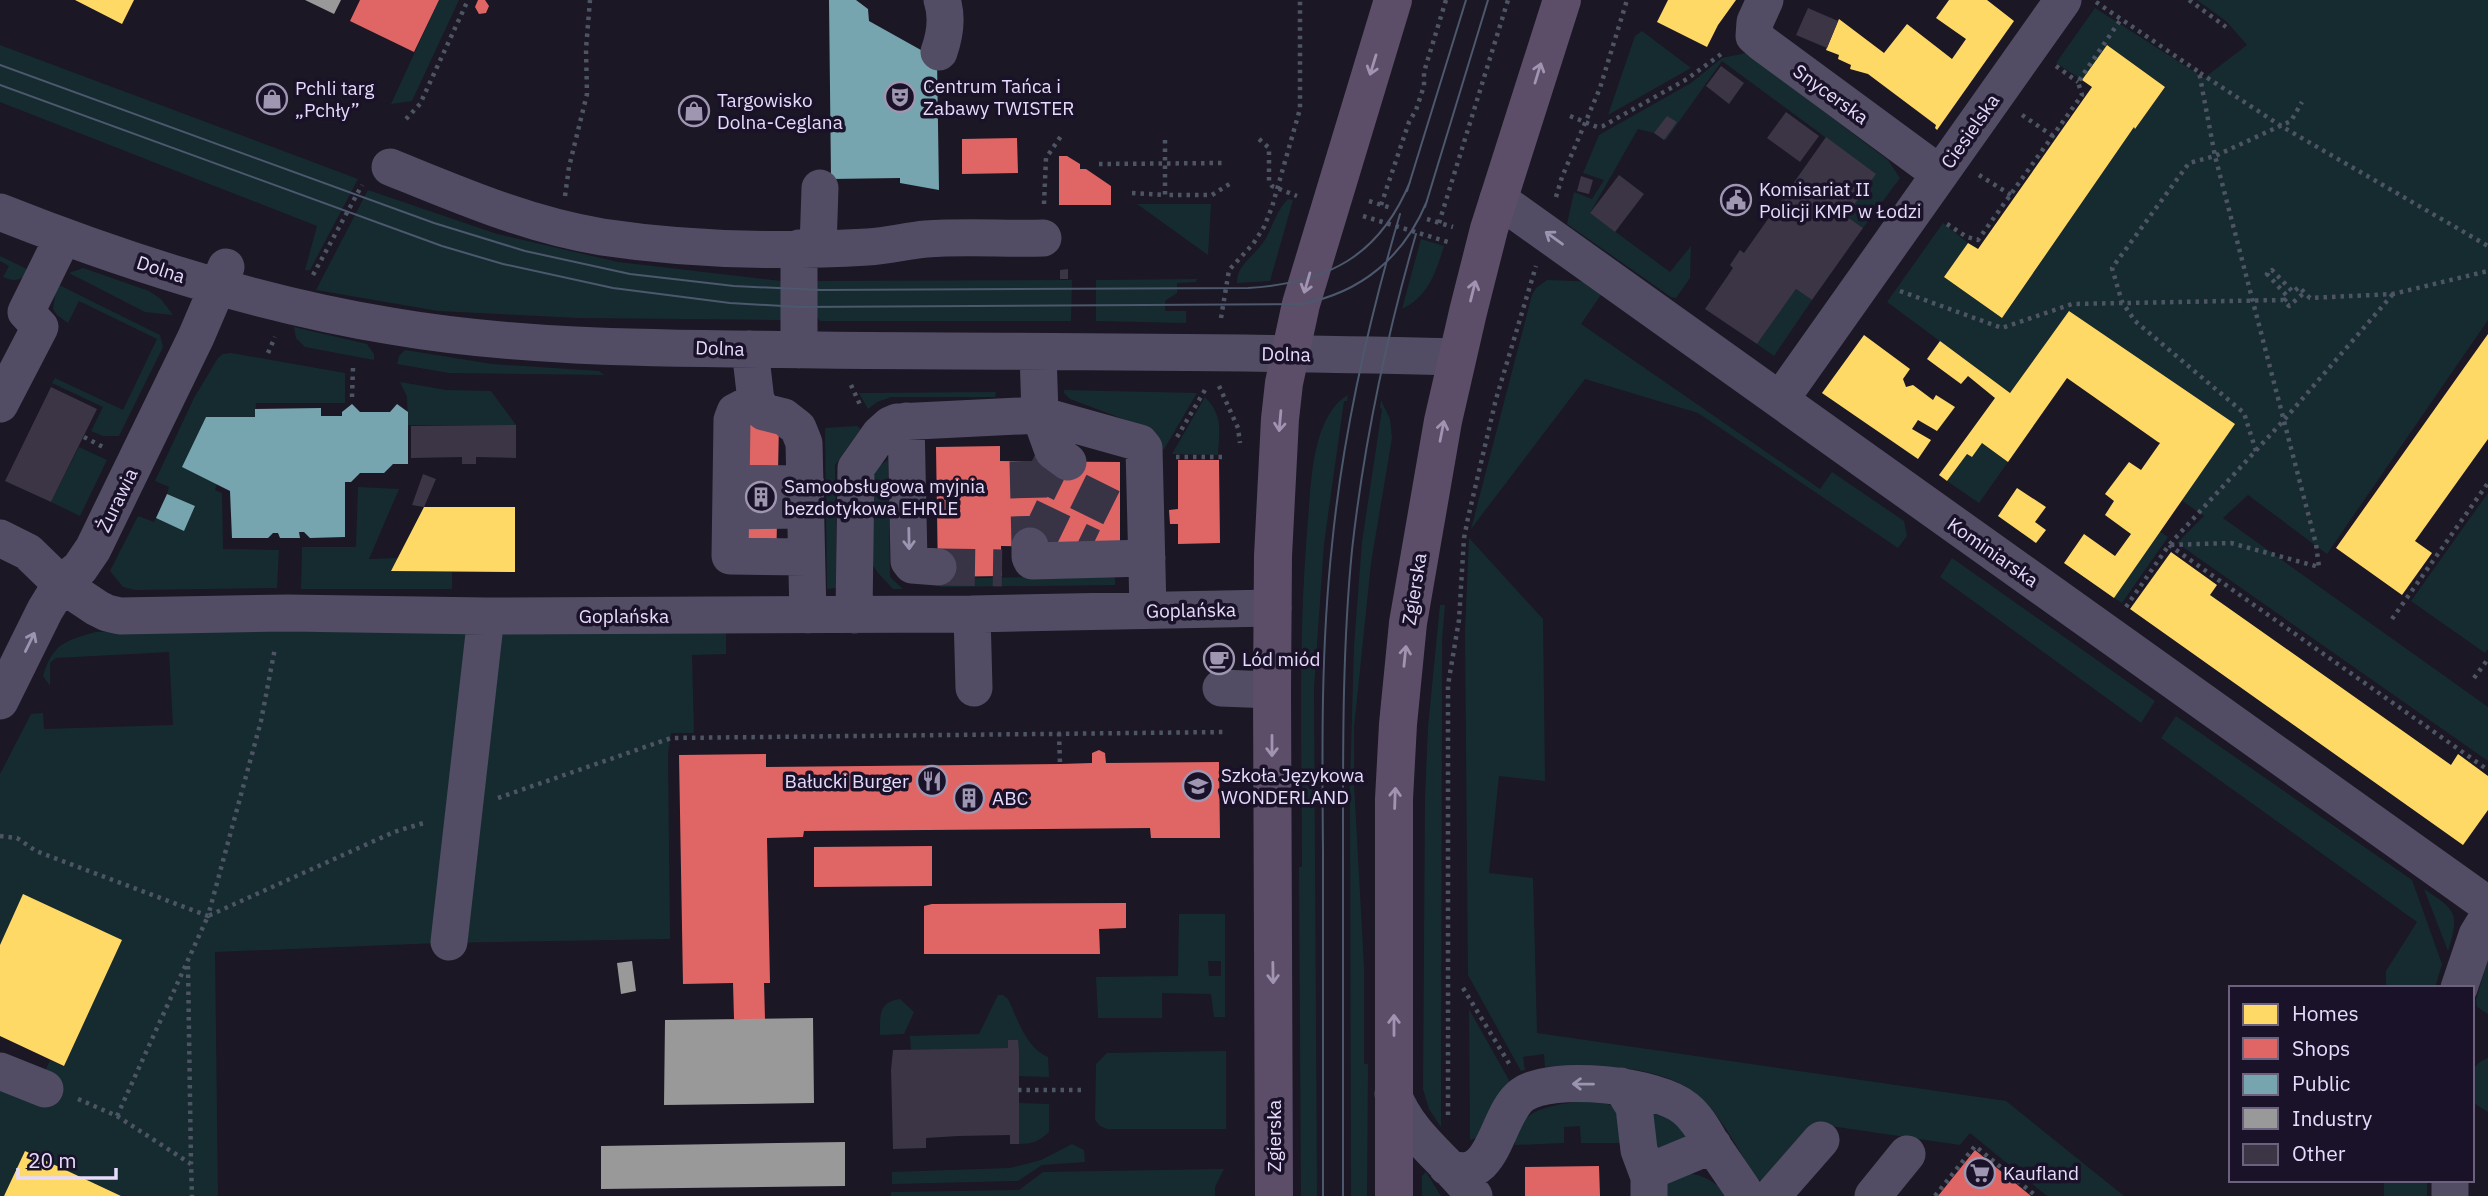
<svg xmlns="http://www.w3.org/2000/svg" width="2488" height="1196" viewBox="0 0 2488 1196" font-family="'IBM Plex Sans',sans-serif">
  <style>
    .green { fill: #162b30; fill-rule: evenodd }
    .homes { fill: #ffd966 }
    .shops { fill: #e06666 }
    .public { fill: #76a5af }
    .industry { fill: #999 }
    .building { fill: #3b3545 }
    .lines { fill: none; stroke-linecap: round; stroke-linejoin: round }
    .minor-tunnel { stroke: #393445; stroke-width: 37; stroke-dasharray: 37 18; stroke-linecap: butt }
    .path { stroke: #4d5565; stroke-width: 4.5; stroke-dasharray: 3.5 5; stroke-linecap: butt }
    .minor { stroke: #524d64; stroke-width: 37 }
    .major { stroke: #5c4e68; stroke-width: 38 }
    .tram { stroke: #4c586d; stroke-width: 2 }
    .oneway { stroke: #a194b2 }
    .oneway2 { stroke: #9c94b0 }
    .labels { text-anchor: middle; stroke-width: 7; stroke-linejoin: round; paint-order: stroke }
    .poi-label { font-size: 19px; fill: #e6dbfd; stroke: #1a1229; text-anchor: start }
    .street-label { font-size: 19px; fill: #e6dbfd; stroke: #1a1229 }
  </style>
  <rect width="100%" height="100%" fill="#1b1724"/>
  <path class="green" d="M439,0h20l-47,101 -21,3z
    M2197,0h291v320l-161,234 -79,-59 -25,23 265,189v54l-311,-218 27,-27 -23,-16 53,-76 -165,-113 -59,82 -123,-91 56,-79 25,20 -24,34 58,41 132,-191 2,1 29,-41 -58,-42 -25,35 -26,-17 39,-55 109,70 43,-33 -21,-24z
    M1642,31l49,37 -83,47 27,-79z
    M0,45l358,134 -48,91h-5l12,-44 -317,-124z
    M1746,53l142,107 12,18 -37,50 -17,-12 29,-42 -153,-113 -56,79 -12,-7 -16,-4 -48,84 80,59 21,-26 -1,32 -14,20 -5,-1 -104,-73 7,-32 18,7 12,-19 -21,-7 16,-38 92,-52 31,-25z
    M368,190l129,44 121,28 171,20 -3,36 -6,2 -201,-2 -141,-7 -122,-21z
    M1288,199l5,1 -23,81 -33,2c-1,-19 20,-28 29,-45 7,-13 11,-28 22,-39z
    M1137,204h74l-3,51z
    M1421,239l23,7c-8,26 -16,51 -42,63z
    M0,256l29,14c-7,11 -14,12 -26,7l6,-11 -9,-5z
    M83,268l66,23 12,8 12,16 -28,-3 -76,-39z
    M1197,279l-1,3 -19,1v10l-12,8v10h21v12l-90,-2v-41z
    M1072,280l-1,41h-251l-5,-7 -1,-33z
    M1547,280l55,2 5,4 -26,38 239,165 12,-17 72,49 3,15 -9,12 -200,-135 -113,-34 -114,150 61,-234 4,-7z
    M57,284l103,51 3,12 -44,89h-16l-12,-5 12,-24 -51,-24 3,-5 68,32 34,-71 -78,-38 -11,22 -11,-8 -4,-6z
    M1796,289l16,11 -38,56 -17,-12z
    M294,327l73,17 7,10v6l-69,-13 -9,-9z
    M405,350l87,14 107,7 5,4 -155,-2 -52,-9 2,-8z
    M231,353l114,20v30h-89l-1,14h-49l-23,50 34,17 -2,6 7,3 1,56 56,1 -2,38 -142,2 -12,-3 -13,-16 28,-55 16,6 2,-4 28,12 11,-24 -28,-12 2,-7 -14,-6 39,-83 24,-40 5,-4z
    M400,382l46,8 45,1 25,34h-108l-1,-28z
    M1064,390l133,3 -34,58 -3,-12 -10,-10 -80,-30 -6,-6z
    M996,392l-1,5h-104l-14,5 -9,7 -9,-16z
    M1348,395l-1,6h-3l-20,143 -10,144 3,508h-16l-2,-329h3c0,-111 -4,-224 5,-335 3,-31 3,-64 12,-94 5,-16 14,-35 29,-43z
    M1205,397c19,20 14,33 13,58l-46,-1z
    M1381,400l9,19 2,19 -21,125 -17,165v56l10,183v97h4l-1,132h-16l-1,-411 4,-139 8,-104 20,-133 -2,-1z
    M857,426l4,3 -26,36 2,123 -10,1 -2,-161z
    M1982,443l26,19 -29,41 -32,-22 20,-27 5,3z
    M79,447l28,13 -27,56 -29,-14z
    M888,460l2,117 13,12h-10l-15,-16 -7,-11v-91z
    M358,487l41,2 -30,70 29,-1 -6,13 60,1v17h-151l1,-42h54z
    M2488,493v156l-3,4 -74,-52z
    M2159,531l9,6 -46,66 -8,-5z
    M1469,538l74,81 2,162 -46,-5 -10,97 44,5 4,155 469,68 118,95h-77l-77,-63 -10,12 -143,-21 -56,57 -5,-3c-16,-25 -34,-61 -55,-80 -39,-35 -107,-33 -156,-31l-1,-13 -21,3 2,13 -4,1 -53,-96 -3,-345z
    M1952,558l203,143 -14,22 -201,-146z
    M1111,575l4,3v7l-175,2v-8z
    M1440,605h5l-3,35 -1,487 -12,-18 -6,-20 2,-290 3,-72z
    M484,631l242,2v21l-34,1 2,78h-23l-3,21 2,185 -231,4 -224,9 3,244h-97l-96,-45 -21,45h-4v-107l47,18 10,-26 -14,-5 7,-16 14,6 58,-126 -99,-45 -23,50v-171l31,-60 12,-1 1,16 129,-4 -4,-73 -113,6 -6,5v23l-7,-10c10,-33 22,-35 53,-44z
    M2176,716l236,164 30,84 -7,24h-49v-17l31,-49 -256,-184z
    M2424,889c32,21 36,24 24,62z
    M1179,914h46v103h-11l-3,-23 -49,-1v25h-64l-2,-41 82,-1zM1208,961h13v15h-12z
    M2488,959v55l-11,-7 -1,-7z
    M998,995h5l5,4c10,21 18,49 40,58l1,20 -31,-1 1,-24 -2,-12h-8l-1,8 -97,2 -1,-14 69,-2z
    M900,999l14,13 -10,22 -24,1c0,-19 -2,-33 20,-36z
    M1469,1009l41,73 -29,49 -5,7 -6,2z
    M1226,1051v78h-119l-7,-3 -5,-6 1,-56 11,-11z
    M2488,1058v54l-16,-10c0,-19 -5,-37 16,-44z
    M1597,1100l18,7 12,36h-46l-1,-17 -16,1v16l-49,2c-2,-41 53,-42 82,-45z
    M1019,1103l30,1v28c-10,9 -16,12 -30,12z
    M1650,1113c16,4 31,9 36,25l-28,13z
    M1072,1144l12,6 1,12 -43,3 -24,16 -126,3v-12l118,-4 31,-8z
    M1224,1169l-9,18v9h-324v-4l128,-2 24,-18z
    M1426,1172l15,24h-19v-20z
    M1686,1173c18,2 30,8 40,23h-65l6,-14z
    M2384,1180h43v16h-43z"/>
  <path class="homes" d="M75,0h59l-12,24z
    M1668,0h68l-18,25 -11,22 -50,-25z
    M1949,0h38l27,21 -77,109 -2,-2 1,-3 -68,-51 -18,-5 1,-4 -13,-6 1,-4 -13,-5 13,-31 45,34 23,-29 45,35 14,-20 -30,-21z
    M2107,45l58,42 -30,42 -1,-2 -132,191 -58,-41 24,-34 10,6 114,-162 -10,-7z
    M2069,311l166,113 -121,174 -50,-35 20,-29 31,22 16,-22 -26,-19 9,-14 -9,-7 24,-32 12,8 19,-27 -2,-1 -91,-64 -59,84 -26,-19 -10,14 -5,-3 -20,27 -8,-6 56,-77 -27,-22 -7,8 -34,-25 13,-18 70,52z
    M2488,334v105l-73,102 17,12 -30,42 -66,-47z
    M1864,335l46,34 -7,10 3,8 7,-2 20,15 3,-5 19,12 -18,24 -19,-11 -6,9 19,11 -13,19 -96,-66z
    M2017,488l29,19 -11,15 11,8 -10,13 -38,-27z
    M424,507h91v65l-124,-1z
    M2171,552l46,33 -7,10 241,170 7,-11 30,22v34l-25,35 -333,-236z
    M23,894l99,46 -58,126 -64,-30v-91z
    M25,1151l96,45h-117z"/>
  <path class="shops" d="M360,0h79l-25,52 -64,-31z
    M478,0h7l4,6 -3,7 -7,1 -4,-7z
    M1017,138l1,35 -56,1v-35z
    M1059,156h8l13,8v5h6l25,17v19h-52z
    M779,424l-3,146h-31l-1,-145z
    M1000,446v15l120,1v85l-119,-1 1,30 -64,1 -2,-130z
    M1178,460h41l1,83 -42,1v-20h-8l-1,-14 9,-1z
    M1099,750l6,3 1,10 113,-1 1,76h-69l-1,-10 -346,3 -1,6 -36,1 3,145h-6l1,36h-31l-1,-36 -50,1 -4,-229 87,-1v13l294,-3 32,-1v-10z
    M932,846v40l-118,1v-40z
    M1126,903v25l-27,1 1,25h-176v-48l8,-2z
    M1975,1150l56,46h-93z
    M1599,1166l1,30h-75v-29z"/>
  <path class="public" d="M829,0h27l12,9 1,12 68,38 2,131 -39,-7v-5l-69,1z
    M352,404l8,8h30l7,-8 11,8v52h-15l-9,9h-24l-9,9h-6v55l-35,1 -6,-6h-5l1,6h-20l-2,-5h-5l-5,5h-36l-2,-47 -48,-24 24,-50h49v-8l66,-1v8h21v-4z
    M167,494l28,12 -11,25 -28,-13z"/>
  <path class="industry" d="M305,0h36l-7,14z
    M632,961l4,30 -15,3 -4,-31z
    M813,1018l1,85 -150,2 1,-85z
    M845,1142v44l-244,3v-43z"/>
  <path class="building" d="M1808,8l30,13 -11,27 -31,-13z
    M1721,66l23,17 -15,21 -23,-18z
    M1786,112l33,24 -19,26 -33,-24z
    M1667,116l10,6 -13,18 -10,-7z
    M1826,137l50,37 -30,42 17,12 -51,72 -16,-11 -39,55 -52,-35 28,-41 -3,-3 10,-15 4,3z
    M1619,175l25,19 -29,38 -25,-19z
    M1581,176l12,4 -4,14 -12,-3z
    M1068,269v10h-8v-9z
    M51,387l46,22 -46,93 -46,-21z
    M516,425v33l-40,-1v7h-14v-7l-51,1v-32z
    M423,474l13,5 -12,28 -12,-2z
    M1008,1040h10l1,11v93h-9v-9l-52,1 -32,2v10l-33,1 -2,-79 2,-20 115,-2z"/>
  <g class="lines">
    <path class="minor-tunnel" d="M1028,461l2,85
      M1029,467l91,45
      M1029,517l63,30
      M938,567l64,1"/>
    <path class="path" d="M2189,0l37,27
      M2096,2l103,70 16,84 101,388 3,23 -88,-24 -62,2
      M2056,66l22,16
      M2200,73l81,53 207,120
      M2022,115l31,21
      M1570,116l27,11 6,-1 84,-47 37,-27
      M406,119l14,-15 48,-104
      M1259,139l10,9v33l3,5 25,10
      M1165,140v55h47l19,-12
      M1099,164l125,-1
      M1979,175l32,20
      M1132,193l33,2
      M565,196l4,-29 18,-73 -1,-45 4,-49
      M1556,197l6,-20 38,-89 27,-88
      M1369,201l22,7
      M1044,204l2,-46 15,-22
      M1381,205l28,-83 7,-12 8,-24v-14l22,-72
      M1363,216l88,27
      M1427,219l26,8
      M1439,223l69,-223
      M1947,224l20,13 11,3 104,-145 -4,-13 43,-63
      M313,275l49,-90
      M1900,291l102,37 70,-24 211,-4 6,6 16,-14
      M2284,301l4,-4 -21,-23 5,-4 21,22 6,-5 11,11 83,-4 95,-23
      M1221,318l8,-48 24,-26 11,-17 8,-20 28,-98v-109
      M268,353l7,-16
      M851,385l10,22
      M1219,386l19,42 2,15
      M352,397l1,-30
      M84,437l21,11
      M1177,437l28,-47
      M2256,451l-12,-38 -109,-92 -13,-19 -10,-34 77,-105 26,-7 76,-35 11,-19
      M1176,457h49
      M2169,545l319,225
      M2126,607l43,-62 115,-125 109,-126
      M2392,619l96,-136
      M2474,678l14,-19
      M1059,733l1,31
      M498,798l173,-60 555,-6
      M0,836l17,2 19,13 172,65 53,-195 14,-73
      M188,966l3,198
      M1463,988l47,77
      M1018,1090h65
      M78,1099l39,17 91,-200 186,-84 33,-10
      M1448,1115v-430l11,-65 5,-82 4,-20 28,-119 40,-133
      M117,1116l74,48 1,32
      M1935,1196l40,-50 61,50"/>
    <path class="minor" d="M1765,0l-10,22 -1,14 8,7 178,131
      M939,52c6,-17 9,-34 3,-52
      M390,167c69,28 138,58 212,70 86,13 178,15 266,10 19,-1 38,-6 58,-8 38,-3 78,0 117,-1
      M1498,199l990,706
      M0,212c126,50 257,92 391,114 139,24 287,22 429,24 212,2 425,1 637,7
      M818,248l2,-60
      M750,349l6,52 8,11 20,5 14,11 6,15 4,172
      M799,350v-102
      M1038,352l2,63 100,28 4,5 4,162
      M1780,400l283,-400
      M756,401l-21,11 -3,8 -2,136 76,1
      M0,404l40,-77 -14,-15 37,-75
      M1040,415l13,36 15,11
      M906,421l3,140 3,4 26,2
      M731,483l75,1
      M731,511l75,-1
      M0,538l28,14 33,32 36,24 10,5 13,3 168,-3 198,3 486,-2 301,-6
      M1030,546v11l2,4 115,-3
      M972,614l2,74
      M854,615l2,-147 24,-34 10,-9 7,-3 143,-7
      M1221,688l51,2
      M0,701l45,-91 16,-26 19,-16 13,-19 103,-212 30,-70
      M449,942l37,-326
      M2459,988l18,-53 11,-18
      M0,1071l45,18
      M1621,1086l13,21 5,43 10,27
      M1393,1094c16,43 55,67 81,102
      M1447,1167c48,21 48,-52 75,-72 30,-22 136,-10 164,14 11,9 18,22 25,34 12,18 24,35 36,53
      M2450,1180v16
      M1649,1196v-19l4,-7 60,-25
      M1772,1196l49,-56
      M1873,1196l34,-42"/>
    <path class="major" d="M1274,1196l-2,-506 1,-134 7,-137 4,-36 17,-79 92,-304
      M1394,1196v-397l4,-75 10,-101 35,-202 25,-109 21,-83 73,-229"/>
    <path class="tram" d="M0,65l434,158 91,28 105,23 104,12 87,4 427,-2c79,-5 131,-31 162,-106
      M0,85l442,161 61,18 110,24 117,15 70,4 501,-3c60,-11 103,-47 126,-103
      M1407,191l59,-191
      M1425,207l63,-207
      M1323,1196c0,-115 0,-229 0,-344 -1,-102 -2,-205 9,-307 11,-113 36,-222 68,-331
      M1343,1196c0,-113 0,-226 0,-339 0,-102 -1,-205 9,-307 12,-107 34,-212 64,-316"/>
  </g>
  <defs><path id="oneway-shaft" d="M-6 0H5M1.5-3L5.5 0L1.5 3" fill="none" stroke-width="1.6" stroke-linecap="round" stroke-linejoin="round" transform="scale(1.75)"/></defs>
  <g class="oneway">
    <use href="#oneway-shaft" transform="translate(1373 65) rotate(107)"/>
    <use href="#oneway-shaft" transform="translate(1538 73) rotate(-73)"/>
    <use href="#oneway-shaft" transform="translate(1307 283) rotate(106)"/>
    <use href="#oneway-shaft" transform="translate(1473 291) rotate(-76)"/>
    <use href="#oneway-shaft" transform="translate(1280 421) rotate(95)"/>
    <use href="#oneway-shaft" transform="translate(1442 431) rotate(-79)"/>
    <use href="#oneway-shaft" transform="translate(1405 656) rotate(-84)"/>
    <use href="#oneway-shaft" transform="translate(1272 746) rotate(90)"/>
    <use href="#oneway-shaft" transform="translate(1395 798) rotate(-88)"/>
    <use href="#oneway-shaft" transform="translate(1273 973) rotate(89)"/>
    <use href="#oneway-shaft" transform="translate(1394 1025) rotate(-90)"/>
  </g>
  <g class="oneway2">
    <use href="#oneway-shaft" transform="translate(1554 238) rotate(-144)"/>
    <use href="#oneway-shaft" transform="translate(909 539) rotate(89)"/>
    <use href="#oneway-shaft" transform="translate(30 642) rotate(-64)"/>
    <use href="#oneway-shaft" transform="translate(1583 1084) rotate(-179)"/>
  </g>
  <defs>
    <g id="theatre-ring" transform="scale(1.575)"><circle r="9.5" fill="#1a1229" stroke="#9f96b1" stroke-width="1.5"/><path d="M-5-5.5Q0-4 5-5.5V0Q5 5 0 6Q-5 5-5 0ZM-3.3-2.5H-1v1.5H-3.3ZM1-2.5H3.3v1.5H1ZM-2.8 1Q0 5.5 2.8 1Z" fill="#9f96b1"/></g>
    <g id="shop-ring" transform="scale(1.575)"><circle r="9.5" fill="#1a1229" stroke="#9f96b1" stroke-width="1.5"/><path d="M-5-2.5h2.3a2.7 3.5 0 0 1 5.4 0H5L5.5 6h-11ZM-1.5-2.5h3a1.5 2.3 0 0 0-3 0Z" fill="#9f96b1"/></g>
    <g id="civic-ring" transform="scale(1.575)"><circle r="9.5" fill="#1a1229" stroke="#9f96b1" stroke-width="1.5"/><path d="M-.6-6.5H3V-4.5H.6V-3L4-1V1h2V6H-6V1h2V-1L-.6-3ZM-1.2 2.5V6h2.4V2.5Z" fill="#9f96b1"/></g>
    <g id="building-ring" transform="scale(1.575)"><circle r="9.5" fill="#1a1229" stroke="#9f96b1" stroke-width="1.5"/><path d="M-4-6H4V6H1V3H-1V6H-4ZM-2.5-4.3h1.7v1.8h-1.7ZM.8-4.3h1.7v1.8H.8ZM-2.5-1h1.7V.8h-1.7ZM.8-1h1.7V.8H.8Z" fill="#9f96b1"/></g>
    <g id="cafe-ring" transform="scale(1.575)"><circle r="9.5" fill="#1a1229" stroke="#9f96b1" stroke-width="1.5"/><path d="M-5.5-4.5H6V0H3Q3 3.5 0 3.5H-2.5Q-5.5 3.5-5.5 0ZM3-3.2v2h1.7v-2ZM-6 4.5H4V6H-6Z" fill="#9f96b1"/></g>
    <g id="restaurant-ring" transform="scale(1.575)"><circle r="9.5" fill="#1a1229" stroke="#9f96b1" stroke-width="1.5"/><path d="M-5-6h1v4h1v-4h1v4h1v-4h1v5L-1.5 .5V6h-2V.5L-5-1ZM5-6V6H3V1.5H1.5Q1.5-4 5-6Z" fill="#9f96b1"/></g>
    <g id="school-ring" transform="scale(1.575)"><circle r="9.5" fill="#1a1229" stroke="#9f96b1" stroke-width="1.5"/><path d="M0-5L7-2L0 1L-7-2ZM-4 1L0 2.5L4 1V4Q0 6-4 4Z" fill="#9f96b1"/></g>
    <g id="supermarket-ring" transform="scale(1.575)"><circle r="9.5" fill="#1a1229" stroke="#9f96b1" stroke-width="1.5"/><path d="M-6-5.5h2.5l.6 2H6L4.5 2H-2.5L-4.4-4H-6ZM-1.5 3.2a1.3 1.3 0 1 0 .1 0ZM3 3.2a1.3 1.3 0 1 0 .1 0Z" fill="#9f96b1"/></g>
  </defs>
  <g fill-rule="evenodd">
    <use href="#theatre-ring" x="900" y="97"/>
    <use href="#shop-ring" x="272" y="99"/>
    <use href="#shop-ring" x="694" y="111"/>
    <use href="#civic-ring" x="1736" y="200"/>
    <use href="#building-ring" x="761" y="497"/>
    <use href="#cafe-ring" x="1219" y="659"/>
    <use href="#restaurant-ring" x="932" y="781"/>
    <use href="#school-ring" x="1198" y="786"/>
    <use href="#building-ring" x="969" y="798"/>
    <use href="#supermarket-ring" x="1980" y="1173"/>
  </g>
  <g class="labels">
    <g class="poi-label">
      <text x="923" y="93">Centrum Tańca i<tspan x="923" dy="22">Zabawy TWISTER</tspan></text>
      <text x="295" y="95">Pchli targ<tspan x="295" dy="22">„Pchły”</tspan></text>
      <text x="717" y="107">Targowisko<tspan x="717" dy="22">Dolna-Ceglana</tspan></text>
      <text x="1759" y="196">Komisariat II<tspan x="1759" dy="22">Policji KMP w Łodzi</tspan></text>
      <text x="784" y="493">Samoobsługowa myjnia<tspan x="784" dy="22">bezdotykowa EHRLE</tspan></text>
      <text x="1242" y="666">Lód miód</text>
      <text x="1221" y="782">Szkoła Językowa<tspan x="1221" dy="22">WONDERLAND</tspan></text>
      <text x="909" y="788" text-anchor="end">Bałucki Burger</text>
      <text x="992" y="805">ABC</text>
      <text x="2003" y="1180">Kaufland</text>
    </g>
    <g class="street-label">
      <text transform="translate(1831 94) rotate(36)" y="7">Snycerska</text>
      <text transform="translate(1970 131) rotate(-55)" y="7">Ciesielska</text>
      <text transform="translate(161 269) rotate(18)" y="7">Dolna</text>
      <text transform="translate(720 348) rotate(2)" y="7">Dolna</text>
      <text transform="translate(1286 354) rotate(1)" y="7">Dolna</text>
      <text transform="translate(117 500) rotate(-64)" y="7">Żurawia</text>
      <text transform="translate(1993 552) rotate(35)" y="7">Kominiarska</text>
      <text transform="translate(1414 589) rotate(-81)" y="7">Zgierska</text>
      <text transform="translate(1191 610) rotate(-1)" y="7">Goplańska</text>
      <text x="624" y="623">Goplańska</text>
      <text transform="translate(1274 1136) rotate(-90)" y="7">Zgierska</text>
    </g>
  </g>
  <rect x="2229" y="986" width="245" height="196" fill="#1a1229" stroke="#6c627e" stroke-width="2"/>
  <rect x="2243" y="1004" width="35" height="21" fill="#ffd966" stroke="#6c627e" stroke-width="2"/>
  <text x="2292" y="1021" font-size="21" fill="#e6dbfd">Homes</text>
  <rect x="2243" y="1038" width="35" height="21" fill="#e06666" stroke="#6c627e" stroke-width="2"/>
  <text x="2292" y="1056" font-size="21" fill="#e6dbfd">Shops</text>
  <rect x="2243" y="1074" width="35" height="21" fill="#76a5af" stroke="#6c627e" stroke-width="2"/>
  <text x="2292" y="1091" font-size="21" fill="#e6dbfd">Public</text>
  <rect x="2243" y="1108" width="35" height="21" fill="#999999" stroke="#6c627e" stroke-width="2"/>
  <text x="2292" y="1126" font-size="21" fill="#e6dbfd">Industry</text>
  <rect x="2243" y="1144" width="35" height="21" fill="#3b3545" stroke="#6c627e" stroke-width="2"/>
  <text x="2292" y="1161" font-size="21" fill="#e6dbfd">Other</text>
  <path d="M18 1168v10h98v-10" fill="none" stroke="#e6dbfd" stroke-width="3.5"/>
  <text x="28" y="1168" font-size="21" fill="#e6dbfd" stroke="#1a1229" stroke-width="5" paint-order="stroke">20 m</text>
</svg>
